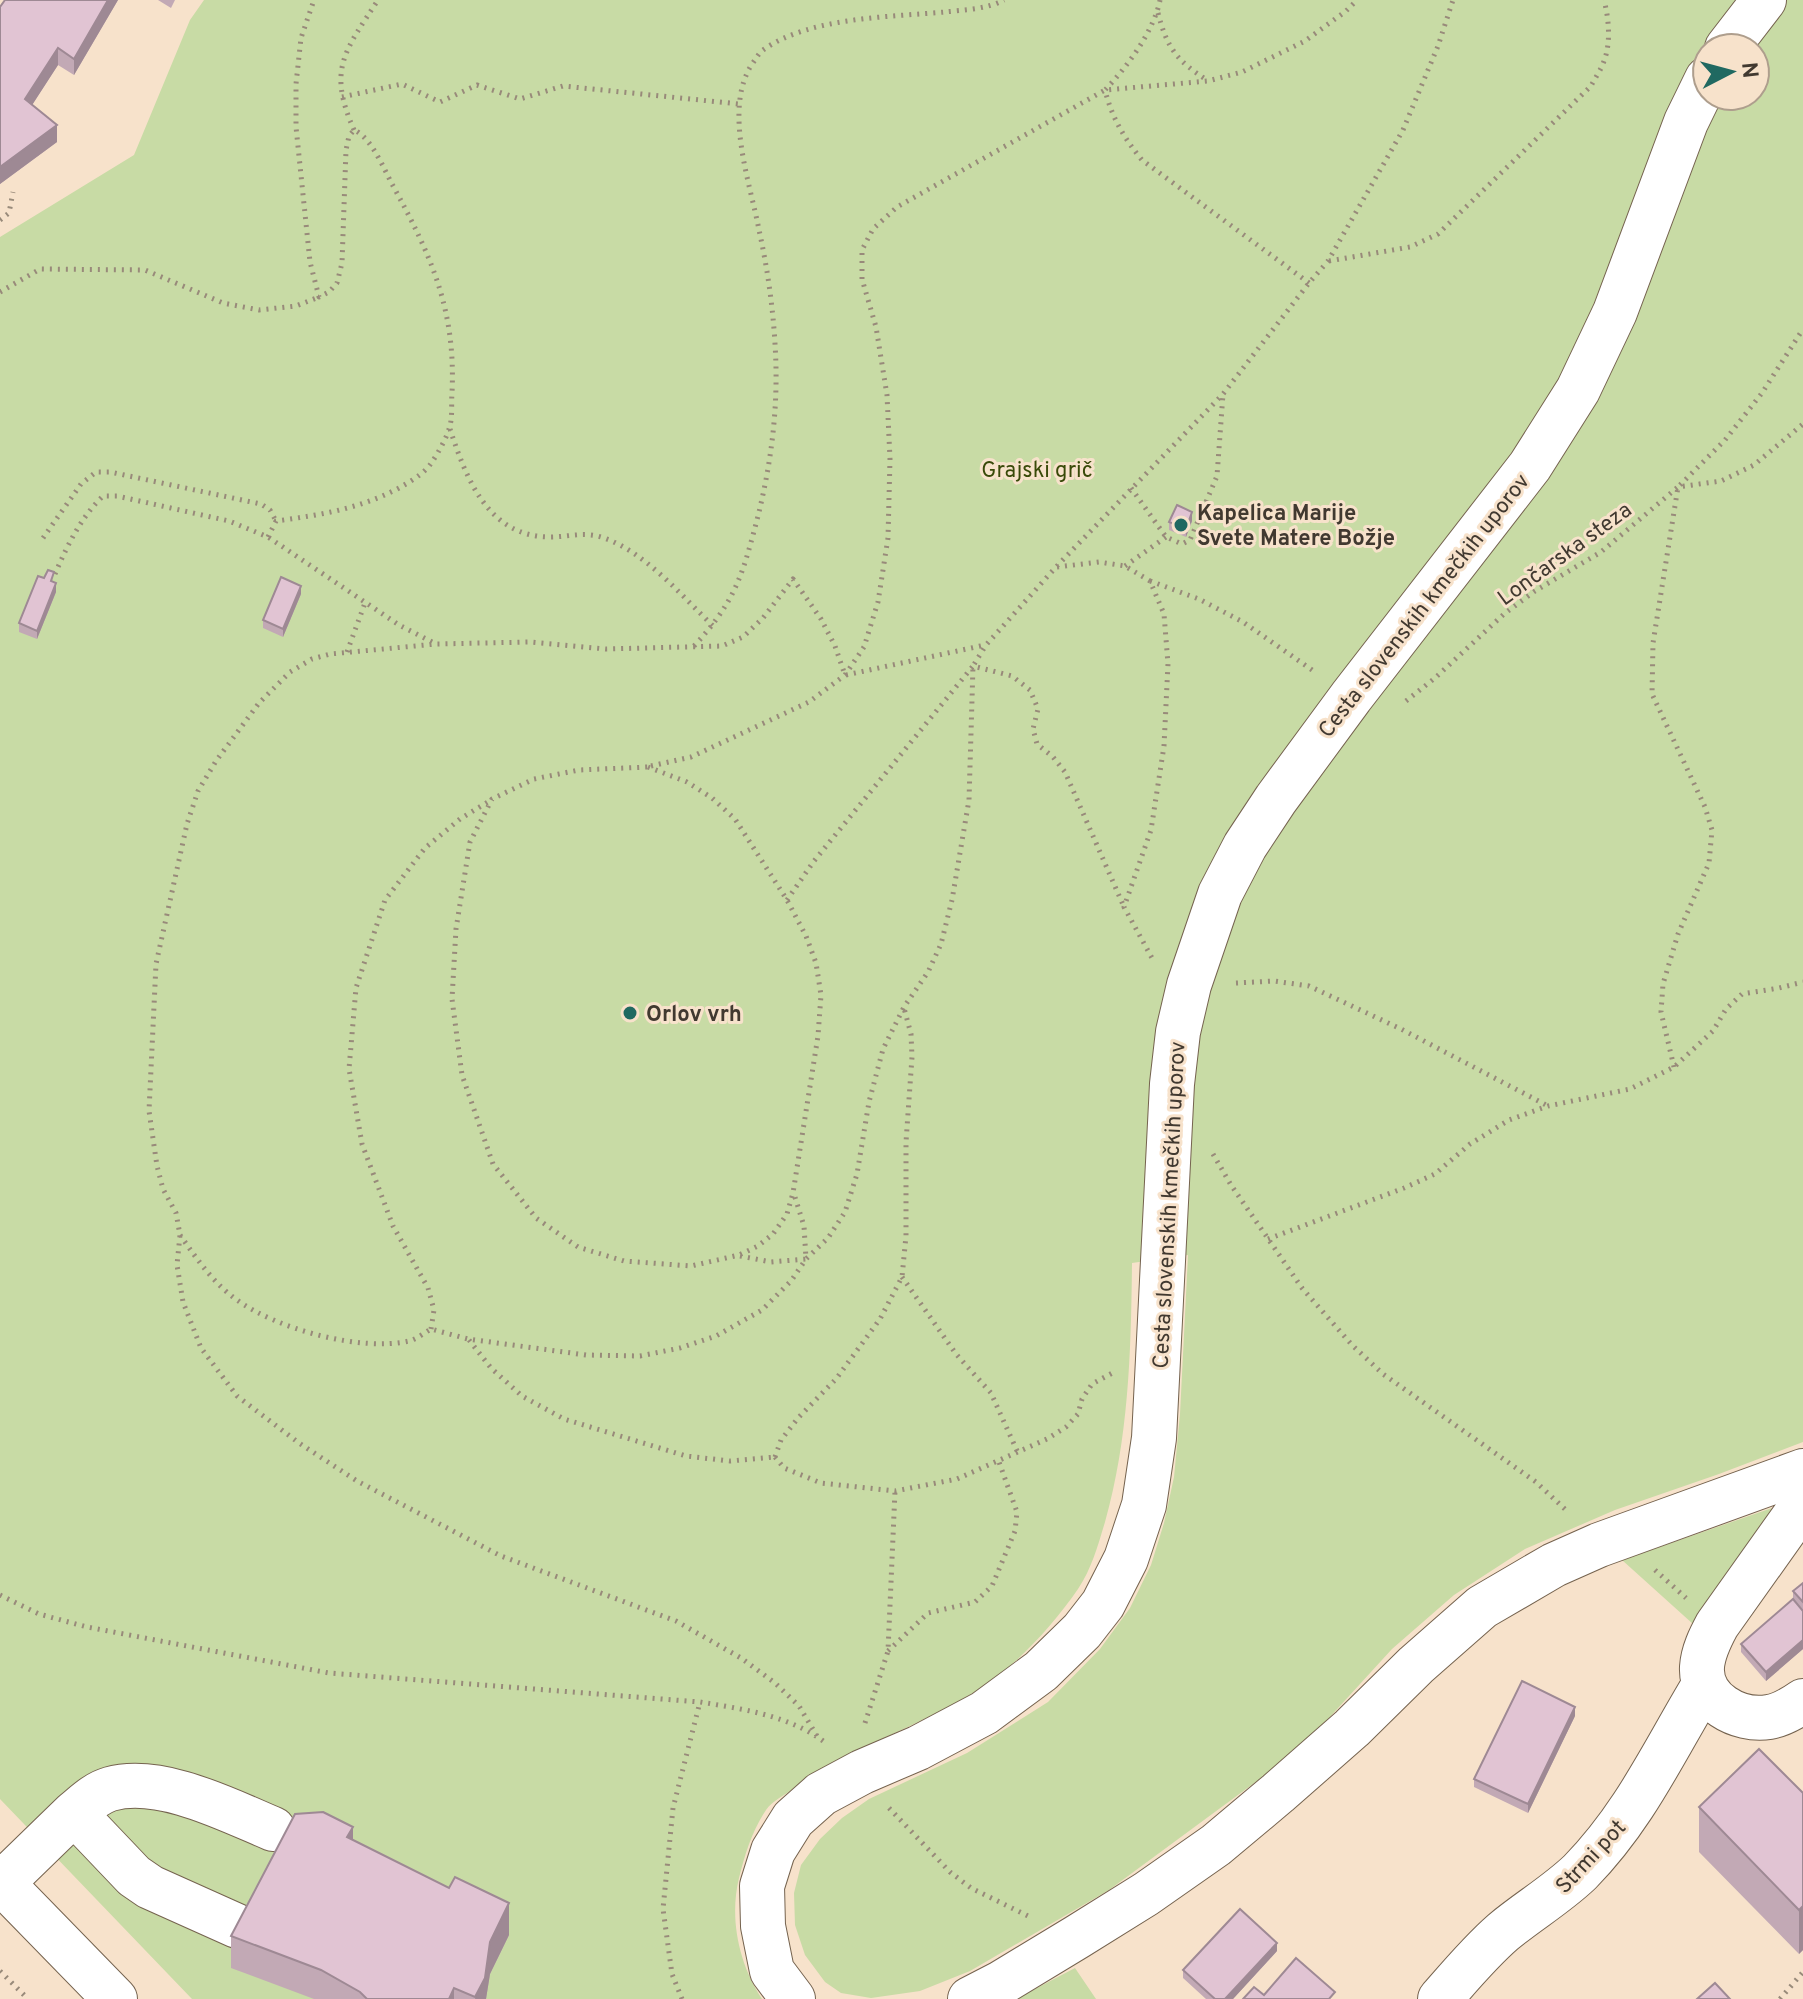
<svg xmlns="http://www.w3.org/2000/svg" width="1803" height="1999" viewBox="0 0 1803 1999" font-family="Overpass,sans-serif">
  <style>
    .green { fill: #c8dba5; fill-rule: evenodd }
    .lines { fill: none; stroke-linecap: round; stroke-linejoin: round }
    .minor-casing { stroke: #75634f; stroke-width: 46 }
    .major-casing { stroke: #75634f; stroke-width: 46 }
    .path { stroke: #988a7a; stroke-width: 5; stroke-dasharray: 2 6; stroke-linecap: butt }
    .minor { stroke: #fff; stroke-width: 44 }
    .major { stroke: #fff; stroke-width: 44 }
    .wall { fill: #c2a9b5 }
    .shaded-wall { fill: #9e8994 }
    .building { fill: #e1c4d3; stroke: #9e8994; stroke-width: 2 }
    .poi-dot { fill: #206961; stroke: #f7e2cb; stroke-width: 3 }
    .labels { text-anchor: middle; stroke-width: 6; stroke-linejoin: round; paint-order: stroke }
    .park-label { font-size: 22px; fill: #394a09; stroke: #f7e2cb }
    .poi-label { font-size: 22px; font-weight: bold; fill: #413930; stroke: #f7e2cb; text-anchor: start }
    .street-label { font-size: 22px; fill: #413930; stroke: #f7e2cb }
  </style>
  <rect width="100%" height="100%" fill="#f7e2cb"/>
  <path class="green" d="M204,0h1599v1442l-84,32 -104,36 -90,39 -71,46 -62,54 -75,82 -56,47 -152,112 -139,81 -50,20 -49,7 -30,-5 -16,-11 -20,-27 -10,-30 -1,-32 7,-28 19,-26 22,-21 27,-19 98,-46 81,-51 52,-53 30,-41 21,-43 13,-42 10,-46 6,-63 8,-159 -56,8c-1,87 -3,174 -27,259 -7,23 -13,46 -27,67 -24,35 -61,76 -97,99 -60,38 -129,59 -187,100 -9,7 -22,13 -28,22 -14,21 -21,44 -27,68 -10,41 0,86 23,121h-570l-192,-200v-1562l134,-82 56,-135zM1707,48h48v48h-48z
    M1772,1508l-11,22 -68,94 -71,-64z
    M1075,1968l21,31h-80z"/>
  <g class="lines">
    <g class="minor-casing">
      <path id="minor" d="M1727,48l37,-48
        M1803,1504l-86,121c-7,13 -14,27 -15,42 -2,34 36,55 67,50 12,-2 24,-9 34,-16
        M74,1813c11,-9 22,-20 36,-24 50,-14 118,21 163,40
        M2,1883l72,-70 60,63 16,11 87,39
        M793,1999l-21,-28 -9,-45 -1,-40 11,-35 20,-32 28,-25 41,-22 56,-24 66,-35 57,-42 41,-40 21,-27 23,-45 18,-54 10,-67 18,-354 6,-52 11,-47 31,-91 25,-48 31,-47 75,-102 179,-231 48,-76 37,-78 71,-190 21,-43
        M970,1999l31,-16 76,-46 69,-43 70,-49 62,-52 74,-65 64,-63 66,-58 72,-42 45,-20 204,-74
        M1440,1999c20,-23 40,-47 63,-67 25,-21 53,-37 77,-60 55,-56 84,-121 124,-187"/>
    </g>
    <g class="major-casing">
      <path id="major" d="M0,1881l115,118"/>
    </g>
    <path class="path" d="M1160,0c-6,31 -33,67 -55,90 7,28 19,48 37,70l167,123
      M1158,13c9,35 19,48 49,67
      M342,97l60,-13 38,18 37,-17 43,14 43,-13 176,18
      M354,130c-27,-61 -9,-79 24,-130
      M0,220l9,-7 4,-21
      M1329,261l81,-14 28,-13 153,-148c4,-8 10,-16 13,-25 7,-18 5,-42 0,-61
      M0,292l40,-23 105,1 78,33 36,7 37,-4 23,-9
      M450,429c16,49 38,108 100,108 19,0 35,-6 54,1 41,14 78,58 109,88
      M1131,488l35,49 16,7 8,-4 27,-64 6,-82
      M268,537l8,-16c44,-6 83,-12 123,-33 12,-7 25,-14 33,-26 6,-9 14,-23 17,-33 4,-11 2,-25 3,-36 4,-83 -21,-138 -60,-209 -8,-15 -21,-47 -38,-54l-5,6 -3,14 -4,113 -5,20 -8,9 -10,5 -9,-35 -14,-135v-43l5,-46 13,-38
      M43,538l38,-54 15,-12h14l151,32 9,6 6,11
      M1125,566l41,-29
      M1057,567l42,-5 26,4 25,15 14,33 4,50 -4,82 -13,84 -27,77 28,51
      M55,574c12,-28 26,-57 48,-78h14l112,25 39,16 131,88 37,19
      M1150,581l49,18 44,23 72,50
      M694,646c14,-15 26,-30 36,-48 11,-20 17,-41 23,-63 15,-54 24,-110 23,-167 -1,-46 -7,-93 -17,-138 -9,-48 -36,-121 -7,-166 4,-5 6,-10 11,-14 46,-33 127,-33 182,-38 18,-2 43,-3 59,-12
      M347,652l18,-49
      M846,675l139,-30
      M1406,701l29,-23 69,-64 31,-23 66,-39 77,-65 43,-6 33,-16 49,-41
      M651,766l40,-9 118,-55 36,-27 19,-28 14,-45 10,-64 2,-79 -3,-64 -11,-68 -14,-48v-29l11,-21 24,-22 208,-117 103,-9 34,-9 63,-31 41,-30 11,-11
      M648,767l39,15 25,16 23,21 52,81 19,36 10,27 5,32 -3,41 -25,157 -6,21 -14,20 -15,12 -19,9 -48,11 -67,-5 -46,-14 -42,-29 -43,-54 -31,-89 -10,-76 4,-70 14,-87 22,-43 42,-20 45,-9z
      M787,900l27,-39 159,-195 39,10 18,14 8,19 -5,20 4,15 16,13 12,15 59,135
      M1236,983l38,-2 35,5 92,43 147,77
      M1674,1067l-13,-55 2,-28 15,-50 31,-71 3,-33 -7,-23 -53,-113 1,-51 25,-156 47,-47 37,-47 41,-64
      M1213,1154l18,31 71,103 50,57 31,29 153,108 32,30
      M180,1235c17,24 33,48 57,65 40,29 124,52 172,41 8,-2 15,-8 22,-12l37,10 118,16 54,1 40,-8 36,-12 46,-26 29,-29 15,-22 22,-21 17,-26 12,-38 12,-72 14,-53 21,-42 24,-35 13,-28 11,-44 17,-100 4,-134 13,-21 70,-78 167,-173 86,-111 19,-22 75,-131 35,-84 15,-46
      M1268,1239l136,-51 31,-14 35,-30 39,-24 39,-14 82,-17 44,-22 39,-36 13,-22 16,-15 37,-6 24,-6
      M740,1256l31,6 35,-3 -2,-33 -10,-32
      M902,1277l54,77 35,39 27,60
      M431,1329l3,-19 -6,-22 -35,-62 -31,-82 -13,-75 7,-81 29,-88 40,-52 35,-29 31,-19
      M469,1340l22,28 31,28 42,23 122,37 44,5 45,-4
      M775,1457l6,-17 17,-22 38,-39 44,-60 22,-42 4,-41v-94l6,-85 -1,-23 -7,-26
      M775,1457l9,11 37,15 74,8 62,-12 90,-40 19,-12 12,-13 4,-15 10,-15 24,-13
      M1655,1570l31,28
      M0,1595l39,19 48,13 242,46 371,29c43,7 92,14 127,42
      M888,1651l40,-38 47,-11 17,-16 23,-55 2,-19 -18,-50
      M865,1723l23,-72 7,-160
      M817,1736l-18,-30 -24,-23 -34,-25 -65,-37 -175,-65 -144,-75 -58,-38 -62,-47 -36,-48 -18,-46 -6,-37 3,-30 -4,-22 -13,-24 -6,-23 -8,-55 7,-147 31,-140 11,-33 18,-30 43,-58 31,-31 22,-13 18,-5 106,-10 94,-2 76,7 116,-3 21,-9 20,-19 30,-39 28,40 14,27 10,29
      M889,1808l61,64 21,16 57,28
      M0,1971l28,28
      M682,1999l-10,-25 -9,-65 10,-101 27,-106
      M1780,1999l23,-27"/>
    <use href="#minor" class="minor"/>
    <use href="#major" class="major"/>
  </g>
  <path class="wall" d="M118,0l-44,75 -16,-10 -26,40 25,37 -57,42v-177z
    M158,0h17l-4,8z
    M1192,521l-6,16 -17,-7v-8z
    M54,581l2,11 -19,47 -18,-7v-9z
    M301,594l-18,43 -20,-9v-8z
    M1803,1583v66l-37,32 -25,-29v-8l52,-45v-8z
    M1575,1716l-47,97 -54,-26v-8z
    M1803,1793v157l-4,4 -100,-102v-45z
    M353,1840l156,95 -19,39 -4,25h-172l-83,-31v-32z
    M1277,1951l-44,48h-27l-23,-21v-8z"/>
  <path class="shaded-wall" d="M108,0h10l-44,75v-16z
    M58,48v17l-33,51v-17z
    M57,125v17l-57,42v-17z
    M1192,512v9l-6,16v-8z
    M56,583v9l-19,47v-8z
    M301,586v8l-18,43v-8z
    M1803,1640v9l-37,32v-9z
    M1575,1707v9l-47,97v-9z
    M353,1827v31l-6,-21z
    M509,1903v32l-19,39 -4,25h-11l15,-57z
    M1803,1906v44l-4,4v-44z
    M1277,1943v8l-44,48h-8z
    M454,1988v11h-5z"/>
  <path class="building" d="M5,0h103l-34,59 -16,-11 -33,51 32,26 -57,42v-160z
    M1177,505l15,7 -6,17 -17,-7z
    M48,570l6,2 -3,9 5,2 -19,48 -18,-8 19,-47 6,2z
    M281,577l20,9 -18,43 -20,-9z
    M1803,1583v19l-10,-11z
    M1793,1599l10,12v29l-37,32 -25,-28z
    M1522,1681l53,26 -47,97 -54,-25z
    M1759,1749l44,44v113l-4,4 -100,-103z
    M323,1812l30,15 -6,10 102,51 6,-11 54,26 -19,39 -5,36 -10,19 -21,-9 -5,11h-82l-7,-7 -39,-22 -90,-34 64,-122z
    M1240,1909l37,34 -52,56h-10l-32,-29z
    M1296,1958l39,34 -6,7h-86l11,-12 10,8z
    M1715,1983l15,16h-33z"/>
  <g class="poi-dot">
    <circle cx="1181" cy="525" r="8"/>
    <circle cx="630" cy="1013" r="8"/>
  </g>
  <g class="labels">
    <g class="park-label">
      <text x="1037" y="477">Grajski grič</text>
    </g>
    <g class="poi-label">
      <text x="1197" y="520">Kapelica Marije<tspan x="1197" dy="25">Svete Matere Božje</tspan></text>
      <text x="646" y="1021">Orlov vrh</text>
    </g>
    <g class="street-label">
      <text transform="translate(1564 553) rotate(-36)" y="8">Lončarska steza</text>
      <text transform="translate(1423 605) rotate(-52)" y="8">Cesta slovenskih kmečkih uporov</text>
      <text transform="translate(1168 1205) rotate(-87)" y="8">Cesta slovenskih kmečkih uporov</text>
      <text transform="translate(1590 1856) rotate(-47)" y="8">Strmi pot</text>
    </g>
  </g>
  <g transform="translate(1731 72) rotate(84)"><circle r="38" fill="#f7e2cb" stroke="#ae9e8d" stroke-width="2"/>
  <path d="M0-6L14 30L0 20L-14 30Z" fill="#206961"/>
  <text y="-12" font-size="22" font-weight="bold" text-anchor="middle" fill="#413930">N</text>
  </g>
</svg>
